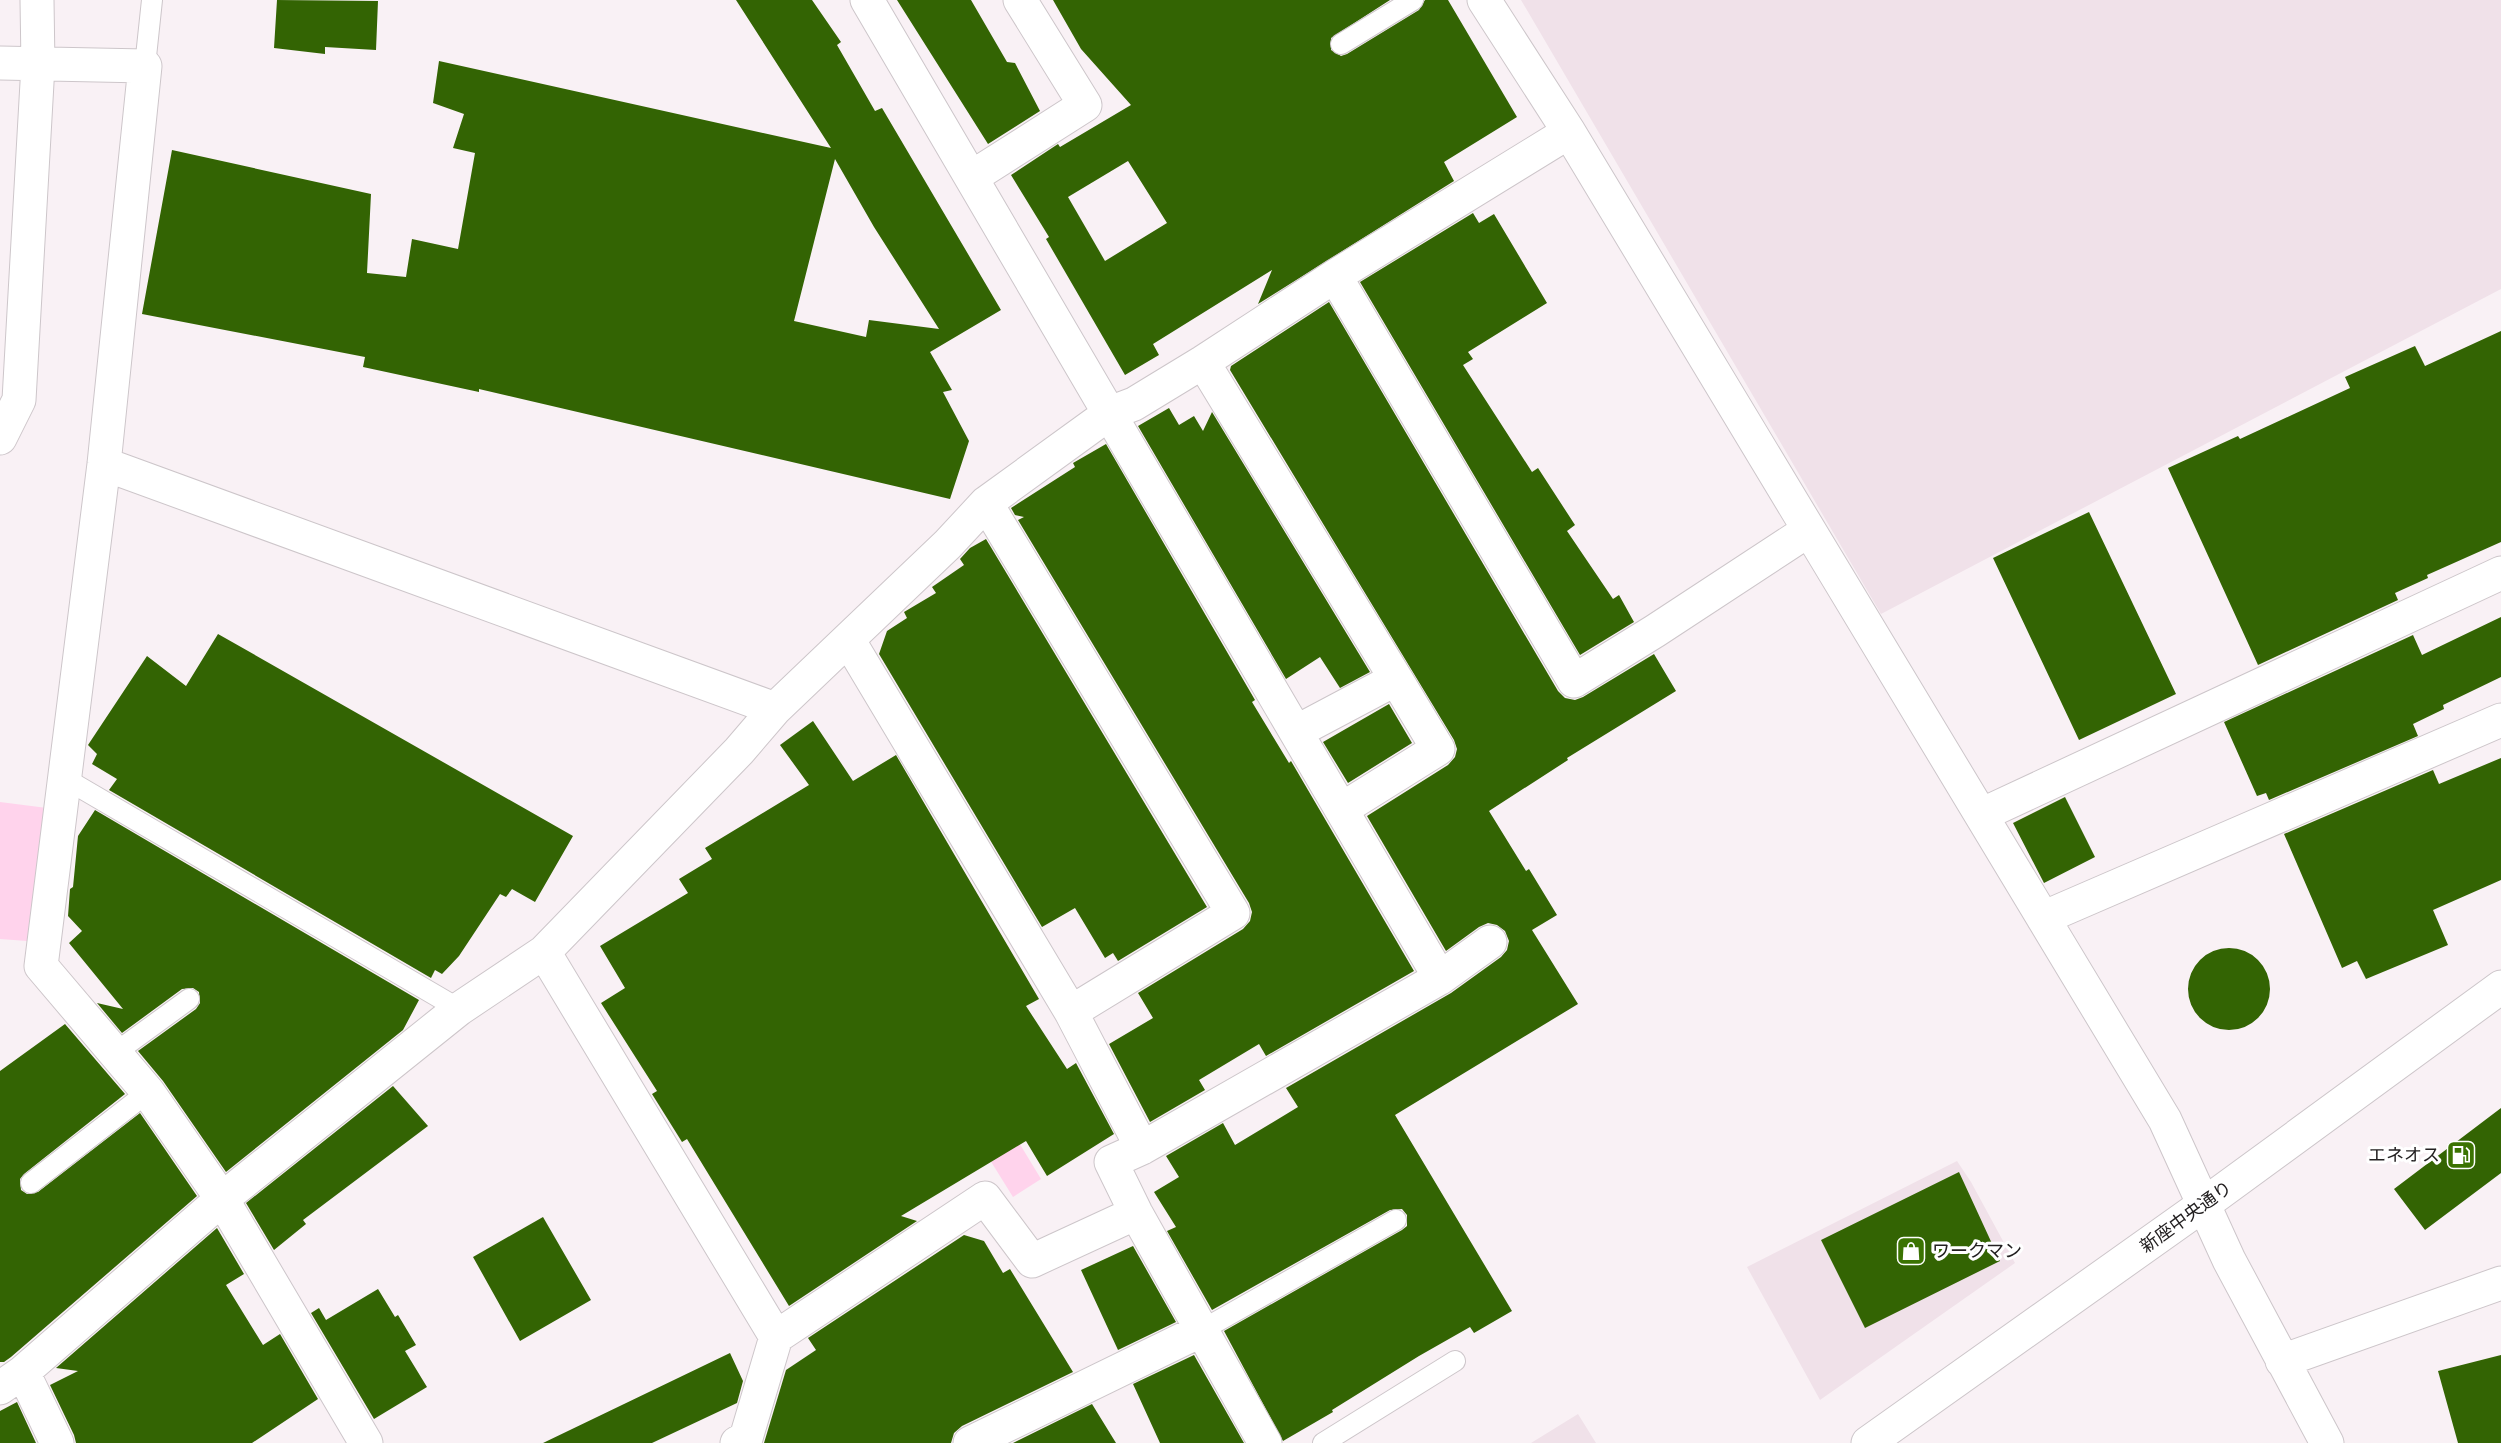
<svg xmlns="http://www.w3.org/2000/svg" width="2501" height="1443" viewBox="0 0 2501 1443" font-family="'DejaVu Sans','Noto Sans JP',sans-serif">
  <style>
    .built { fill: #f0e1e9 }
    .green { fill: #ffd3ec }
    .building { fill: #336403; fill-rule: evenodd }
    .lines { fill: none; stroke-linecap: round; stroke-linejoin: round }
    .service-casing { stroke: #cdc6ca; stroke-width: 22 }
    .minor-casing { stroke: #cdc6ca; stroke-width: 35 }
    .tertiary-casing { stroke: #cdc6ca; stroke-width: 35 }
    .service { stroke: #fff; stroke-width: 20 }
    .minor { stroke: #fff; stroke-width: 33 }
    .tertiary { stroke: #fff; stroke-width: 33 }
    .labels { text-anchor: middle; stroke-width: 6; stroke-linejoin: round; paint-order: stroke }
    .poi-label { font-size: 18px; fill: #232021; stroke: #fff; text-anchor: end }
    .street-label { font-size: 18px; fill: #232021; stroke: #fff }
  </style>
  <rect width="100%" height="100%" fill="#f9f1f5"/>
  <path class="built" d="M1521,0h980v289l-620,325z
    M1957,1161l14,21 44,81 -195,137 -73,-133z
    M1578,1414l18,29h-65z"/>
  <path class="green" d="M0,802l47,6 -20,133 -27,-2z
    M986,1088l55,91 -28,18 -56,-90z"/>
  <path class="building" d="M277,0l101,1 -2,49 -51,-3v7l-51,-6z
    M736,0h76l29,42 -4,3 38,66 7,-3 119,202 -71,42 22,38 -9,2 26,49 -19,58 -471,-110v3l-116,-25 2,-10 -223,-43 30,-164 199,44 -4,79 39,4 6,-38 46,10 17,-96 -22,-5 11,-34 -31,-11 6,-42 392,87zM835,159l39,68 65,102 -70,-9 -3,17 -72,-16z
    M897,0h74l36,62 8,1 25,48 -52,33z
    M1053,0h337l-59,38v12l10,6 6,-2 72,-44 6,-10h23l69,117 -73,45 10,19 -196,123 14,-34 -119,74 6,11 -34,20 -79,-136 3,-2 -38,-62 47,-31 2,3 71,-42 -50,-56zM1128,161l39,62 -62,38 -37,-64z
    M1473,213l6,10 15,-9 53,89 -79,49 5,7 -10,6 69,107 6,-4 37,57 -8,6 46,68 6,-4 15,27 -54,33 -220,-373z
    M1329,302l229,389 7,7 10,2 8,-3 71,-43 22,37 -109,67 1,2 -79,51 37,60 3,-2 28,46 -25,15 46,74 -183,111 117,196 -38,22 -4,-6 -51,29 -87,54 1,2 -50,29 -59,-110 178,-101 5,-4v-11l-5,-6 -12,1 -178,100 -45,-79 9,-4 -22,-35 25,-15 -13,-21 57,-33 12,22 63,-38 -12,-19 165,-95 50,-36 6,-7 2,-9 -4,-10 -8,-6 -9,-2 -9,4 -33,24 -79,-135 81,-51 7,-8 2,-8 -3,-9 -224,-370 1,-4z
    M2501,331v211l-74,33 1,3 -33,15 3,7 -140,65 -90,-197 70,-32 2,3 110,-51 -5,-11 70,-31 10,20z
    M1169,408l10,17 15,-9 9,15 9,-19 158,260 -30,16 -20,-31 -34,22 -148,-253z
    M1106,444l149,256 -3,2 37,61 2,-2 123,210 -148,85 -7,-12 -60,36 6,10 -55,32 -41,-78 44,-26 -15,-25 105,-64 7,-8 2,-9 -3,-9 -231,-383 6,-3 -9,-2 -4,-7 64,-41 -2,-4z
    M2089,512l87,182 -97,46 -86,-182z
    M986,539l221,368 -89,54 -5,-8 -8,5 -30,-50 -33,19 -163,-273 8,-23 20,-13 -3,-6 32,-19 -4,-6 32,-22 -4,-6 10,-11z
    M2501,617v60l-58,28 1,4 -31,15 5,12 -149,64 -3,-7 -9,3 -33,-74 189,-87 9,20z
    M218,634l355,202 -38,66 -23,-13 -6,8 -6,-3 -41,62 -17,18 -7,-4 -4,8 -322,-188 8,-11 -25,-15 5,-10 -9,-9 59,-89 39,30z
    M1389,704l23,39 -64,40 -25,-41z
    M813,721l40,60 43,-26 143,244 -13,7 41,63 9,-6 38,71 -67,42 -21,-35 -125,75 16,5 -128,85 -102,-167 -5,3 -30,-48 5,-3 -56,-88 24,-15 -25,-42 88,-53 -9,-14 33,-20 -7,-11 104,-63 -29,-40z
    M2501,758v122l-68,30 15,35 -82,34 -9,-18 -15,7 -58,-134 149,-64 6,14z
    M2065,797l30,60 -51,26 -31,-60z
    M95,810l324,190 -16,30 -177,142 -63,-91 -25,-30 58,-42 4,-6 -1,-11 -6,-4 -11,1 -60,44 -25,-30 26,6 -54,-66 13,-12 -14,-15 2,-27 3,-2 5,-51z
    M2188 989a41 41 0 1 1 82 0a41 41 0 1 1-82 0Z
    M65,1024l60,70 -101,80 -4,5 1,11 6,4 11,-2 102,-79 57,83 -186,161 -7,5h-4v-291z
    M393,1086l35,40 -125,94 3,4 -32,26 -28,-47z
    M2501,1108v65l-76,57 -31,-41z
    M1959,1172l41,89 -135,67 -44,-88z
    M543,1217l48,83 -71,41 -47,-84z
    M217,1228l27,46 -18,11 37,60 17,-11 38,65 -66,44h-176l-2,-8 -24,-50 28,-14 -22,-3z
    M964,1235l20,6 19,32 7,-4 63,103 -111,54 -8,7 -3,10h-187l22,-73 30,-20 -8,-12z
    M1133,1246l43,76 -58,28 -37,-80z
    M378,1289l17,28 3,-2 18,30 -11,6 22,36 -53,32 -63,-106 8,-5 7,12z
    M730,1353l13,28 -6,22 -85,40h-109z
    M1194,1355l50,88h-84l-27,-59z
    M2501,1355v88h-43l-20,-72z
    M17,1402l19,41h-36v-32z
    M1092,1404l24,39h-103z"/>
  <g class="lines">
    <g class="service-casing">
      <path id="service" d="M1341,44l72,-44
        M145,66l7,-66
        M64,778l395,231
        M115,1053l74,-54
        M31,1183l117,-91
        M1202,1330l194,-110
        M1323,1443l132,-82"/>
    </g>
    <g class="minor-casing">
      <path id="minor" d="M867,0l573,978 -298,170
        M1484,0l85,132 596,988 64,140 98,183
        M0,63l145,3 -41,398 -63,502 107,126 74,107 144,244
        M972,177l113,-72 -65,-105
        M1335,276l239,405 81,-50 154,-101
        M1203,362l193,317 -100,53
        M0,438l19,-38 19,-335 -1,-65
        M104,464l671,245
        M986,503l247,410 -162,99
        M849,641l222,371 71,136 -31,14 25,51 129,230
        M1342,809l96,-60 -42,-70
        M1981,815l520,-242
        M2043,918l458,-198
        M544,952l232,385 209,-139 47,63 104,-48
        M1440,978l50,-36
        M2282,1361l219,-78
        M23,1372l34,71
        M0,1388l23,-16 199,-173 237,-190 85,-57 195,-201 36,-42 173,-165 38,-41 124,-90 24,-9 69,-42 132,-86 234,-144
        M737,1443l9,-5 30,-101
        M970,1443l232,-113"/>
    </g>
    <g class="tertiary-casing">
      <path id="tertiary" d="M1868,1443l335,-238 298,-218"/>
    </g>
    <use href="#service" class="service"/>
    <use href="#minor" class="minor"/>
    <use href="#tertiary" class="tertiary"/>
  </g>
  <defs>
    <g id="fuel-square" transform="scale(1.5)"><rect x="-9" y="-9" width="18" height="18" rx="4" fill="#3b7302" stroke="#fff"/><path d="M-5.5-6h7V0h2V4h1.3V-2.5L3-4.5l.8-.8L6-3V5H2.5V1h-1V6h-7ZM-4.2-4.7v3.2H.2V-4.7Z" fill="#fff"/></g>
    <g id="shop-square" transform="scale(1.5)"><rect x="-9" y="-9" width="18" height="18" rx="4" fill="#3b7302" stroke="#fff"/><path d="M-5-2.5h2.3a2.7 3.5 0 0 1 5.4 0H5L5.5 6h-11ZM-1.5-2.5h3a1.5 2.3 0 0 0-3 0Z" fill="#fff"/></g>
  </defs>
  <g fill-rule="evenodd">
    <use href="#fuel-square" x="2461" y="1155"/>
    <use href="#shop-square" x="1911" y="1251"/>
  </g>
  <g class="labels">
    <g class="poi-label">
      <text x="2440" y="1161">エネオス</text>
      <text x="1932" y="1257" text-anchor="start">ワークマン</text>
    </g>
    <g class="street-label">
      <text transform="translate(2186 1217) rotate(-36)" y="6">新座中央通り</text>
    </g>
  </g>
</svg>
